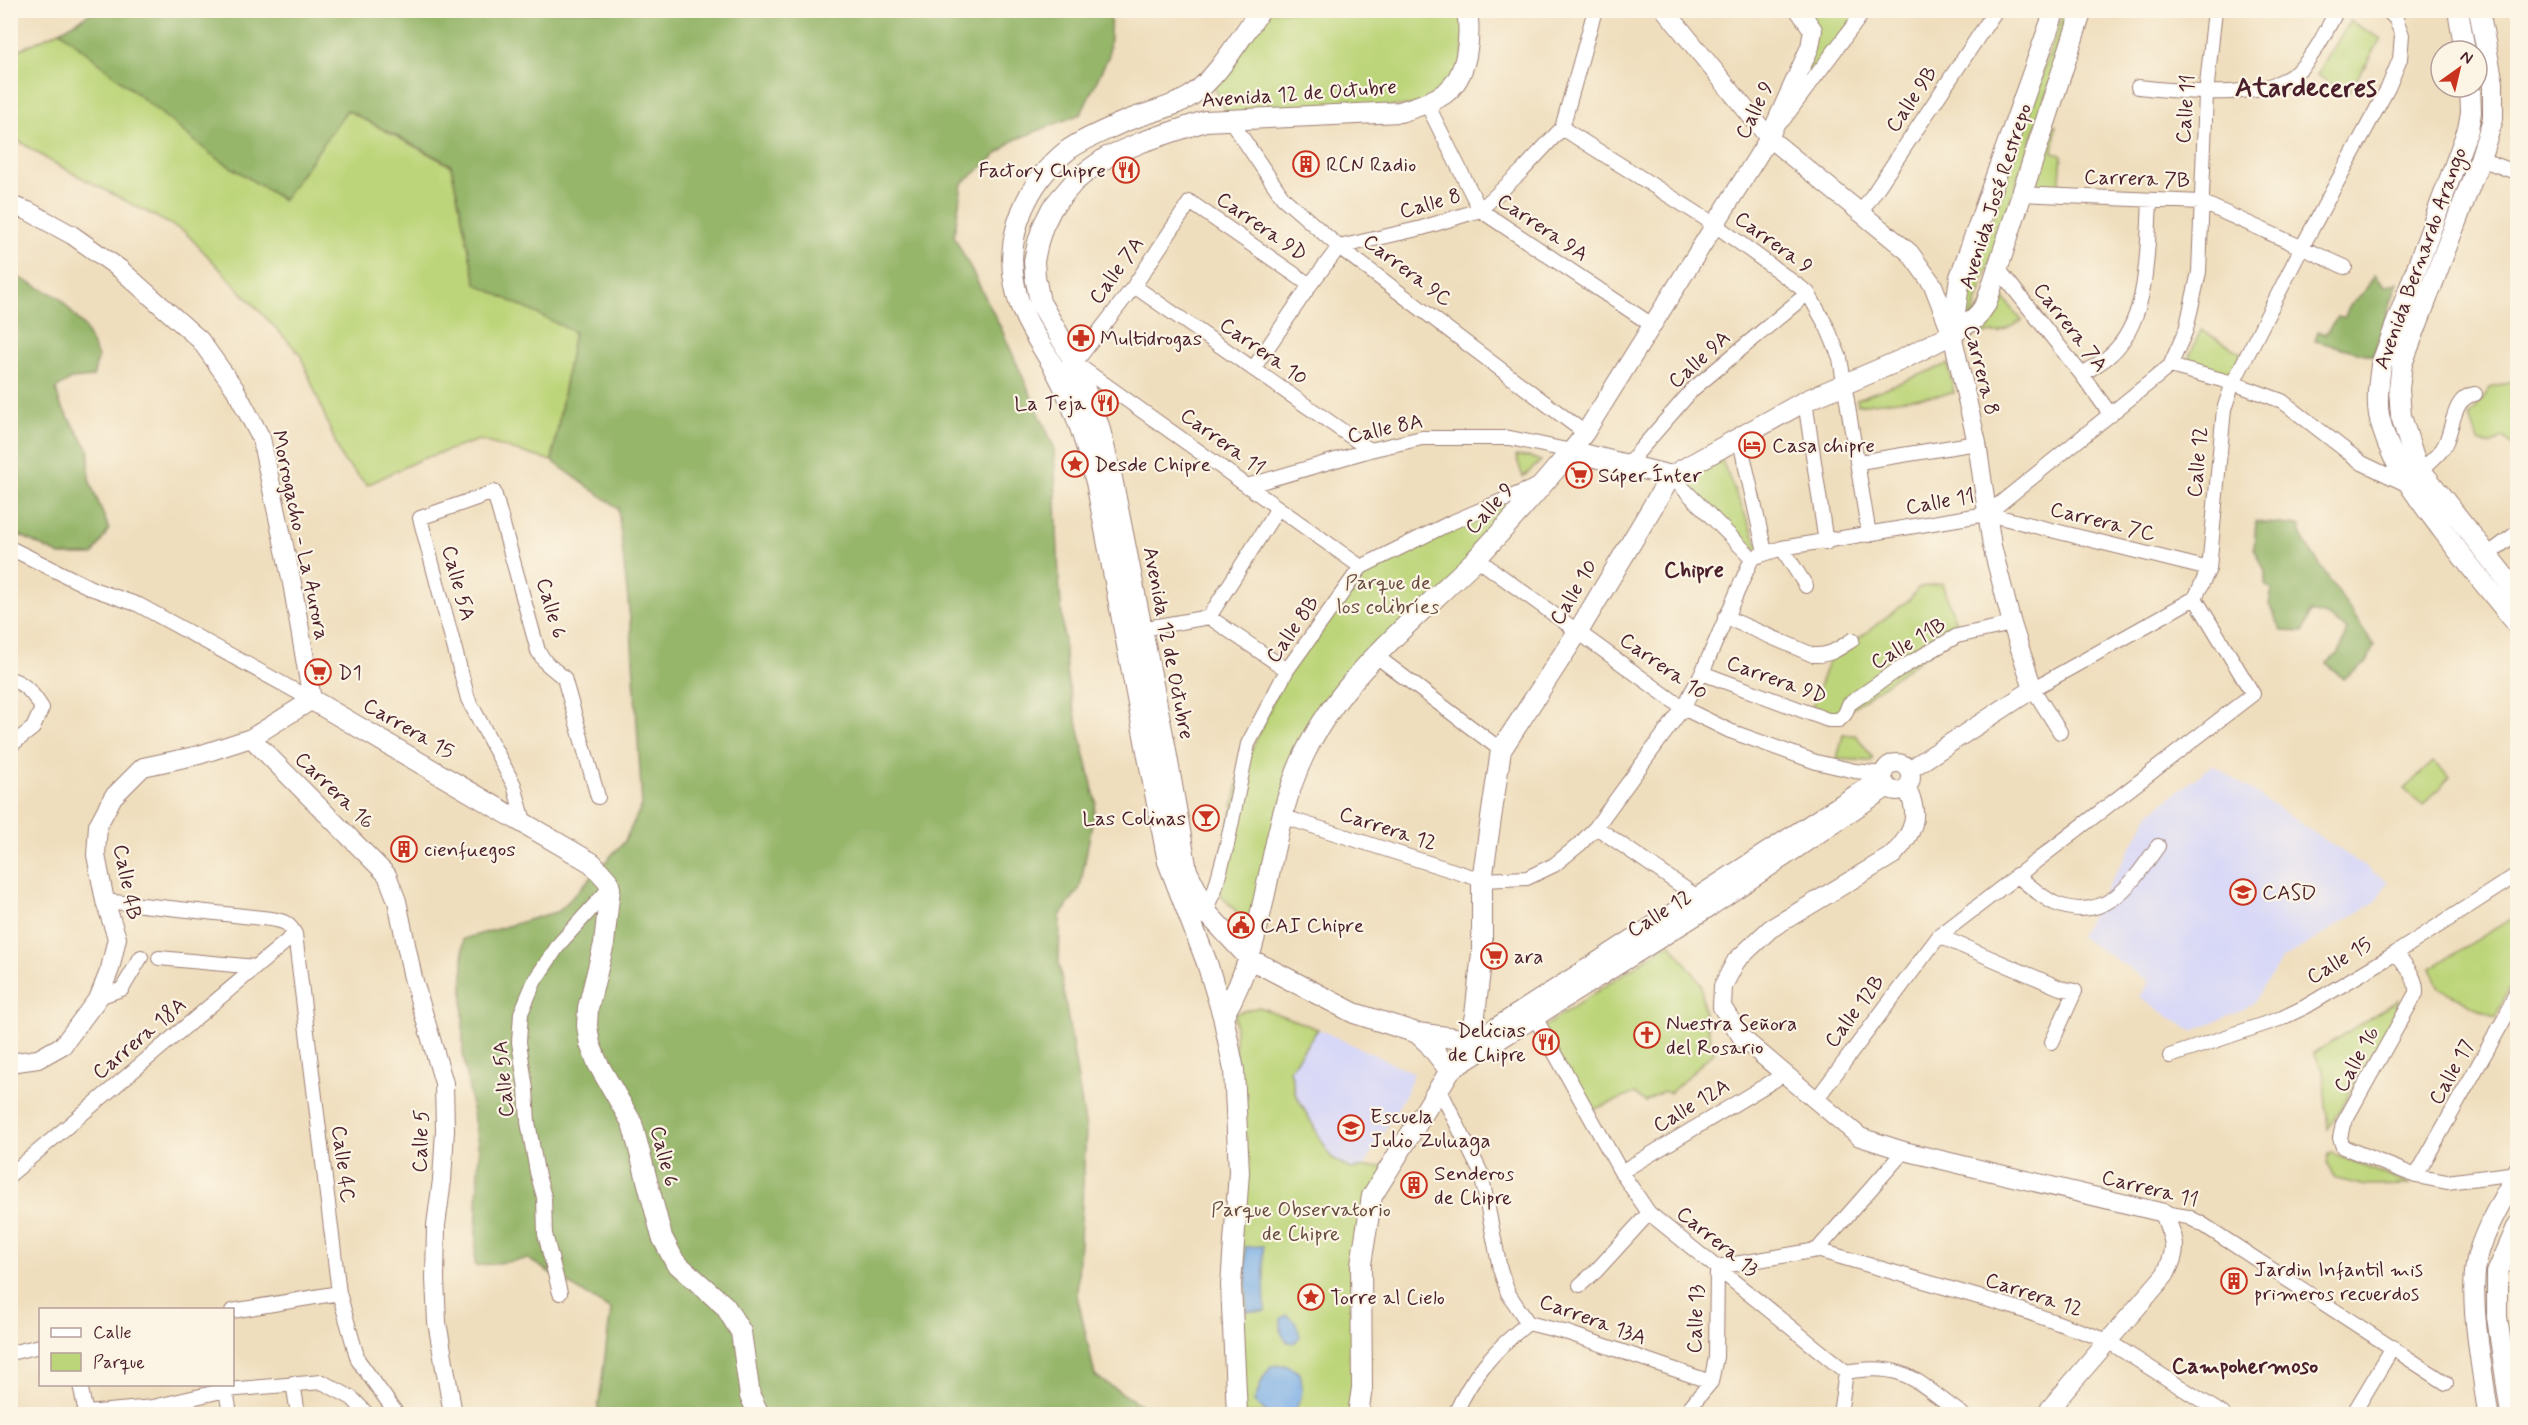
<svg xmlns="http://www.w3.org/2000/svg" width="2528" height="1425" viewBox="0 0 2528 1425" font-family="Mynerve,sans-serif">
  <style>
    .built { fill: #d7d7f8 }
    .green { fill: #bdd57a; stroke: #847a52; stroke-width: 1.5 }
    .forest { fill: #96b66a; stroke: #706a4a; stroke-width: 1.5 }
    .water { fill: #78ade6; stroke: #616688; stroke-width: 1.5 }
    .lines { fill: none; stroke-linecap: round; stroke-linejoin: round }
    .minor-casing { stroke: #9c7e74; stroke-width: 16 }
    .tertiary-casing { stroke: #9c7e74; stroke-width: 20 }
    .secondary-casing { stroke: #9c7e74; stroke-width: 22 }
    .minor { stroke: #fff; stroke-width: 14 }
    .tertiary { stroke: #fff; stroke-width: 18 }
    .secondary { stroke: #fff; stroke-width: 20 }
    .labels { text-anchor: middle; stroke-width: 4.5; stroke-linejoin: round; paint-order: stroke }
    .street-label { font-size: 21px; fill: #4a1f2b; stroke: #fcf5e5 }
    .poi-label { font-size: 21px; fill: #4a1f2b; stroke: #fcf5e5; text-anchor: start }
    .park-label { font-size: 21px; fill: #674c3f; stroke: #fcf5e5 }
    .neighbourhood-label { font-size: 22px; font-weight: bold; fill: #4a1f2b; stroke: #fcf5e5 }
    .district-label { font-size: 27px; font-weight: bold; fill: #4a1f2b; stroke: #fcf5e5 }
  </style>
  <rect width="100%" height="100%" fill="#fcf5e5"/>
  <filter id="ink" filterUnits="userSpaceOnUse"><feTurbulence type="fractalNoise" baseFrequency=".0167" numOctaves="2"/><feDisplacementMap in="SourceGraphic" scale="12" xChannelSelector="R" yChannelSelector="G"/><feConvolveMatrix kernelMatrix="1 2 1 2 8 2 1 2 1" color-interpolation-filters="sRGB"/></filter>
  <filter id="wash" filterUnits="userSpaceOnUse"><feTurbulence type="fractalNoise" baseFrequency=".008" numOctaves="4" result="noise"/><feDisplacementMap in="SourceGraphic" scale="24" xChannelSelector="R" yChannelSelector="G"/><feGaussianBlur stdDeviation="1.35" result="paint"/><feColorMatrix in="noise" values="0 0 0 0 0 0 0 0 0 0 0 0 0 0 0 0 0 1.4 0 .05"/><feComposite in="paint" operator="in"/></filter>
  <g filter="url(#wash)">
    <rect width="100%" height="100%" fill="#efdebd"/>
    <path class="built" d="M2213,765l175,117 -13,20 -94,58 -29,45 -59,27 -53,-35 9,-16 -70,-45 72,-124z
      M1318,1029l96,44 -11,26 -41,70h-12l-19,-12 -36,-64 -5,-24z"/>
    <path class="green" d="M1261,11h206l-5,54 -35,39 -198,14 -19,-40z
      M1801,11h64l-96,127 46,-108z
      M2064,11h11l-105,310 26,-33 26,33 -23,12 -47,1z
      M2350,21l31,18 -33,55 -31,-19z
      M60,31l152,124 71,45 64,-90 104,56 25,117 98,48 -22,130 -73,-21 -60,20 -52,25 -25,-26 -42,-105 -115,-122 -135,-71 -39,-25 -1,-82z
      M2052,126h4l-3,27 9,2 -3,36 -28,-1z
      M2201,330l41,23 -13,25 -42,-17z
      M1948,364l6,29 -96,12 -1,-6z
      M2517,381v69l-14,-13 -13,8 -12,-4 -8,-24 20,-29z
      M1717,449l46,108 -12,1 -80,-82z
      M1516,456l14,1 11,4 -18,16z
      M1543,483l-222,239 -72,203 -34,-36 24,-110 48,-109 74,-103z
      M1942,583l17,48 -121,87 -28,-6 18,-50 82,-63 8,-11z
      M1843,735h13l17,23 -2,3 -34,-2z
      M2433,762l17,15 -27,28 -19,-16z
      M2517,915v57l-22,46 -57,-31 -7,-19z
      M1670,943l31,40 3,30 10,39 -44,41 -7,-2 -18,11 -10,-9 -45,18 -48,-83z
      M2398,1000l-1,15 -69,114 -5,-59 -9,-17z
      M1259,1007l59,22 -28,40 5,24 36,64 19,12 39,-4 -40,144 12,10 -3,95h-121l-2,-401z
      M2332,1152l9,5 69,28 -45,1 -28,-7 -11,-15 2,-11z"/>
    <path class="forest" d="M96,10l1015,1 -2,44 -28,59 -67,26 -52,44 -8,52 46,90 54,121 5,133 8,99 29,123 -16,86 -20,28 -1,47 27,167 -9,165 18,81 60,38h-563l6,-5 13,-99 -83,-51 -53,7 4,-116 -16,-96v-115l96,-28 65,-69 18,-37 -11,-177 -13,-120 -66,-47 22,-129 -98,-48 -25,-119 -104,-55 -64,90 -71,-45 -152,-124z
      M11,274l48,23 26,31 13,29 -5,20 -22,2 -15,10 4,15 29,46v29l20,50 -16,26h-33l-49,-24z
      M2375,275l10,12 13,-5 -25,74 -58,-15 3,-10 7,3 13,-17h7l4,-11 15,-14z
      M2256,522l44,4 3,14 71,105 -7,17 -24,17 -16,-16 12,-10 8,-24 -20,-13 -17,-4 -6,20 -22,-1 -13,-27 3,-14 -7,-5v-14l-11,-23z"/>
    <path class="water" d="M1263,1246l2,65h-18l-2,-64z
      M1287,1315c9,6 11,12 13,22l-6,6 -8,-2 -5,-9v-14z
      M1285,1365l15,8c4,17 2,27 -8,41h-23l-15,-12 10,-26 8,-10z"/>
  </g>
  <g filter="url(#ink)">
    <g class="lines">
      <g class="minor-casing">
        <path id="minor" d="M2138,87c43,4 127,16 162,-18 16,-16 26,-38 37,-59
          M1427,104l53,106 172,115
          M1229,118l54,80 56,49 246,186
          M1783,120l82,-110
          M1562,128l152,96 94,69 19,34 13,31 29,177
          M2480,159l38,14
          M2021,194l180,8 144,65
          M1862,211l134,-201
          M1996,266l86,109 29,40
          M1134,286l236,164
          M1075,363l286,204
          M2170,366l63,17 49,18 80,62 46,22
          M1253,369l57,-84 29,-38 83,-19 58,-18 42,-39 40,-43 33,-118
          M1057,372l18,-9 59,-77 56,-84 120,83
          M2082,375c9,-7 19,-12 27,-19 41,-35 38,-107 41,-155
          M1805,401l21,142
          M1739,437l26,115
          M1859,462l118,-19
          M1626,466l67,-77 115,-96
          M2420,471c7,-7 18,-15 23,-23 11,-17 8,-51 32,-54
          M1671,476l81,82
          M1247,486l123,-36 52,-12h88l61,13
          M1987,514l222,55
          M10,548l83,41 46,16 173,95
          M1782,548l24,38
          M2486,556l32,-24
          M1476,558l207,150 47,23 86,31 39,9 29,3
          M1209,617l69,-109
          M1725,617l88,38c17,1 25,-6 39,-15
          M1141,629l68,-12 78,53
          M1376,656l125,94
          M1702,673l126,47h11l6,-6 4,-10 47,-33 61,-35 55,-12
          M10,679c16,5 23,15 32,29l-9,20 -23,18
          M2060,732l-27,-43 162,-91 14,-29 15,-160 9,-26 69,-136 86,-159 12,-29 2,-24 -6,-16 -9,-9
          M1281,816l201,64 45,-2 27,-13 26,-21 16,-17 87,-119 19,-35 50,-115 30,-10 205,-34 183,-148 16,-36 13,-58 7,-178 9,-84
          M525,825l-11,-40 -46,-86 -48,-181 74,-26 44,159 8,12 18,15 34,119
          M1596,827l107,74
          M2016,875c12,9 25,22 38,28 52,22 78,-20 104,-57
          M105,901l166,18c13,2 18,4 24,15l44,359 19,67 39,54
          M1206,909l9,-20 12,-44 21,-101 39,-74 74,-103 89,-44 89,-38
          M1939,936l121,52 15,3 -23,51
          M2396,953c9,12 21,24 20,40l-73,131 -3,14 3,9 73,29 31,6 70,-9
          M159,958l97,9
          M99,997l23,-8 19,-32
          M1531,1010l90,162 28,41 197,159c61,-11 71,11 116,42
          M2170,1056l112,-38 23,-11 91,-54 122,-79
          M1439,1088l42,85 19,96 8,24 20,30 40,10 143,49
          M1815,1101l124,-165 314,-242 -58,-96
          M1621,1172l162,-97
          M10,1175l285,-241
          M2416,1176l90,-160 12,-29
          M2164,1213l24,4 14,7 244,159
          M1817,1250l196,57 93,33 117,74
          M1580,1285l16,-14 53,-58
          M560,1293l-15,-59 -1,-37 -7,-25 -9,-50 -2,-33 -7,-47 2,-29 14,-33 25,-37 50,-55
          M232,1311l107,-18
          M10,1353l30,-7
          M293,1383l5,31
          M80,1384l6,30
          M226,1390l4,24
          M10,1410l1,4
          M86,1413l67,-6 73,-17 96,-8 30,16 15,16
          M1455,1414c18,-40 39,-64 73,-91
          M1684,1414l27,-32 5,-25 1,-90 100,-17 87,-99
          M1840,1414l6,-42
          M2353,1414l40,-67"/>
      </g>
      <g class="tertiary-casing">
        <path id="tertiary" d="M1665,10l104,128 141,115 23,32 19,49 25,109 15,103 20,78 21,65 -124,81
          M10,205l18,6 44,24 48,34 80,71 35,49 26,49 31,145 20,117 -61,38 -52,17 -56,12 -30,30 -15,28 -2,30 9,46 12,37 -7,31 -11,28 -36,48 -25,14 -28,4
          M1571,451l14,-18 184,-295 41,-91 3,-17 -14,-20
          M251,738l136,137 10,26 16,77 31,105 1,47 -3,50 -6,45 -1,54 2,43 16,92
          M1883 777a14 14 0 1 1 28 0a14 14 0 1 1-28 0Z
          M1906,788c16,27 7,46 -13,67l-123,74 -34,32 -13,25 -1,21 21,32 117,98 44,14 260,62c10,29 16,33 1,62l-120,139
          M1469,1040l24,-11 374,-242 17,-6
          M1450,1071l260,-164 178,-120"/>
      </g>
      <g class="secondary-casing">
        <path id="secondary" d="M1467,10c4,27 1,67 -23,84 -13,9 -29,13 -44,18l-195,9 -63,21 -35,15 -21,15 -12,10 -22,26 -9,18 -5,16 -4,19 1,15 5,26 35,61 24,63 13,52 53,267 22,126 22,44 41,44 104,54 63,20 52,7
          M2458,10l7,41
          M2479,10l14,73v36l-13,40 -78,205 -3,25 2,27 15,48 102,130
          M2470,87l1,25 -3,17 -87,236c-2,16 -5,34 -2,50 9,45 37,80 64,116 24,32 49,63 75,94
          M1952,334l8,-57 95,-267
          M312,700l280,163 16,18 2,7 -6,56 -16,64 -1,18 3,18 8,20 34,59 30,114 13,25 50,44 16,26 9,64 9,18
          M1223,1016c48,-80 41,-179 82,-263 37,-77 110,-134 170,-193 33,-35 65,-72 96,-109l100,25
          M1417,1033l12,11 21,27
          M1237,1414l-6,-129 8,-113 -5,-102 -11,-54 -16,-53 -39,-101 -72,-380c-10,-38 -21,-75 -40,-111 -15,-28 -35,-52 -41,-85 -11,-51 12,-104 53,-136 15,-11 36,-19 53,-27 20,-9 55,-16 71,-28 29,-21 47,-57 69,-85
          M1358,1414l4,-26 -1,-124 11,-68 97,-156 6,-25 7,-62v-73l19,-130 78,-120 92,-154 134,-75 96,-41 51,-26 24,-16 10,-14 96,-294
          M2488,1414c-5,-43 -21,-119 -10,-159 8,-29 26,-57 40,-84
          M2511,1414l-14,-97v-44l21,-48"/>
      </g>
      <use href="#minor" class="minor"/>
      <use href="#tertiary" class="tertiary"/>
      <use href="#secondary" class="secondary"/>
    </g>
  </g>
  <defs>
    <g id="building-ring" transform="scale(1.35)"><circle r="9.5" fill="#fcf5e5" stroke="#c8321e" stroke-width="1.5"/><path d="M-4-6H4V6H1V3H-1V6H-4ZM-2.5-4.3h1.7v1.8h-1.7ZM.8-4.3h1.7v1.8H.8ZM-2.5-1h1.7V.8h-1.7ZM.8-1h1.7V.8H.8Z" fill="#c8321e"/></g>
    <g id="restaurant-ring" transform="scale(1.35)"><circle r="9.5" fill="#fcf5e5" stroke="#c8321e" stroke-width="1.5"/><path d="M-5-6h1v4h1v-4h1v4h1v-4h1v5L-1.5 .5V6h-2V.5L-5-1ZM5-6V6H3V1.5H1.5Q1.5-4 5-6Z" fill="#c8321e"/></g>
    <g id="pharmacy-ring" transform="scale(1.35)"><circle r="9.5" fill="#fcf5e5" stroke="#c8321e" stroke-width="1.5"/><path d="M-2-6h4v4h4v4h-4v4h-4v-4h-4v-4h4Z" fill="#c8321e"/></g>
    <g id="hotel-ring" transform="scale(1.35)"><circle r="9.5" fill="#fcf5e5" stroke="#c8321e" stroke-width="1.5"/><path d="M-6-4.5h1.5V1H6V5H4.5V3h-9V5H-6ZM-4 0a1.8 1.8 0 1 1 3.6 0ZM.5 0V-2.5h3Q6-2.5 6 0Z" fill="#c8321e"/></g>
    <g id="sight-ring" transform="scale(1.35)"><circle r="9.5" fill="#fcf5e5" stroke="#c8321e" stroke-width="1.5"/><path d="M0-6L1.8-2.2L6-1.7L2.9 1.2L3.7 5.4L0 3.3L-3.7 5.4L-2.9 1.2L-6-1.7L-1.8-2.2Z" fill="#c8321e"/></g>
    <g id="supermarket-ring" transform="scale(1.35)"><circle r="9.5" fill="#fcf5e5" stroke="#c8321e" stroke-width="1.5"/><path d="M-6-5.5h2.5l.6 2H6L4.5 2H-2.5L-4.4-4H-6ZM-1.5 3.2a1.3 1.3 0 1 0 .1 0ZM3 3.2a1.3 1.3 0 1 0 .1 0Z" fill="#c8321e"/></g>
    <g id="bar-ring" transform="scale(1.35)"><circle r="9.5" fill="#fcf5e5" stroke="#c8321e" stroke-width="1.5"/><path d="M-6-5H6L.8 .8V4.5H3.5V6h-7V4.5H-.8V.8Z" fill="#c8321e"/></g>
    <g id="school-ring" transform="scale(1.35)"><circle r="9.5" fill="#fcf5e5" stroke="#c8321e" stroke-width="1.5"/><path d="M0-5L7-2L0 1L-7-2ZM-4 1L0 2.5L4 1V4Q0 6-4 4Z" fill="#c8321e"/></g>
    <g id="civic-ring" transform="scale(1.35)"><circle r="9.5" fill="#fcf5e5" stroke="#c8321e" stroke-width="1.5"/><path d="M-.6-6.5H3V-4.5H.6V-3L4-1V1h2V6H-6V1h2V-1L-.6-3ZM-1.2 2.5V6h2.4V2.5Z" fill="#c8321e"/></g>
    <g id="church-ring" transform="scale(1.35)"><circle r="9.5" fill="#fcf5e5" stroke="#c8321e" stroke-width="1.5"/><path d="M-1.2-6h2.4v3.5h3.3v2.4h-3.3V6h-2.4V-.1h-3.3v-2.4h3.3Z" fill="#c8321e"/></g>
  </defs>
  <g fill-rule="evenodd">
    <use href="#building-ring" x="1306" y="164"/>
    <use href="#restaurant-ring" x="1126" y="170"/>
    <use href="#pharmacy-ring" x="1081" y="338"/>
    <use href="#restaurant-ring" x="1105" y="403"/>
    <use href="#hotel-ring" x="1752" y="445"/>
    <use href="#sight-ring" x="1075" y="464"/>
    <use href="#supermarket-ring" x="1579" y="475"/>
    <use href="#supermarket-ring" x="318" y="672"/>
    <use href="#bar-ring" x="1206" y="818"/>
    <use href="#building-ring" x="404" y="849"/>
    <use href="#school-ring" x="2243" y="892"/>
    <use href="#civic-ring" x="1241" y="925"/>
    <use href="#supermarket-ring" x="1494" y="956"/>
    <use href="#church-ring" x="1647" y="1035"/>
    <use href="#restaurant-ring" x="1546" y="1042"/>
    <use href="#school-ring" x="1351" y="1128"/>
    <use href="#building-ring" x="1414" y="1185"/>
    <use href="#building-ring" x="2234" y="1281"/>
    <use href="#sight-ring" x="1311" y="1297"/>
  </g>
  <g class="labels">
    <g class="street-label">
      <text transform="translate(1299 93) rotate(-4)" y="7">Avenida 12 de Octubre</text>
      <text transform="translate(1911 99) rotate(-56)" y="7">Calle 9B</text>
      <text transform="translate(2185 109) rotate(-86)" y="7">Calle 11</text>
      <text transform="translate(1754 110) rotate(-64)" y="7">Calle 9</text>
      <text transform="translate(2137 178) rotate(2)" y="7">Carrera 7B</text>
      <text transform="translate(1995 196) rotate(-72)" y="7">Avenida José Restrepo</text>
      <text transform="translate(1430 203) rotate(-16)" y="7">Calle 8</text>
      <text transform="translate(1262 226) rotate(35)" y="7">Carrera 9D</text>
      <text transform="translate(1543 227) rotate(34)" y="7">Carrera 9A</text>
      <text transform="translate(1774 242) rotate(36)" y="7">Carrera 9</text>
      <text transform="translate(2420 258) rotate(-70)" y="7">Avenida Bernardo Arango</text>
      <text transform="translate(1116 270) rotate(-54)" y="7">Calle 7A</text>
      <text transform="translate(1408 270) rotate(37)" y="7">Carrera 9C</text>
      <text transform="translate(2071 327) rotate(52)" y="7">Carrera 7A</text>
      <text transform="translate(1264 351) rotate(35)" y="7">Carrera 10</text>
      <text transform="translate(1699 359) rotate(-42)" y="7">Calle 9A</text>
      <text transform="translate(1982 370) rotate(76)" y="7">Carrera 8</text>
      <text transform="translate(1385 428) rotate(-12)" y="7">Calle 8A</text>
      <text transform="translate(1223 441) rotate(36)" y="7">Carrera 11</text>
      <text transform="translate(2197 462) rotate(-85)" y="7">Calle 12</text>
      <text transform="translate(1940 501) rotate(-10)" y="7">Calle 11</text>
      <text transform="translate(1489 508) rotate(-48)" y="7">Calle 9</text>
      <text transform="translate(2103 521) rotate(14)" y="7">Carrera 7C</text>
      <text transform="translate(301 535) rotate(78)" y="7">Morrogacho - La Aurora</text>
      <text transform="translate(459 583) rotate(75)" y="7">Calle 5A</text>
      <text transform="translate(1573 592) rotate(-59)" y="7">Calle 10</text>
      <text transform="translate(552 608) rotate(74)" y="7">Calle 6</text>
      <text transform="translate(1292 629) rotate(-55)" y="7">Calle 8B</text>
      <text transform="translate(1169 643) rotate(79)" y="7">Avenida 12 de Octubre</text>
      <text transform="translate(1908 643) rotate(-30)" y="7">Calle 11B</text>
      <text transform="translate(1664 666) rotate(35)" y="7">Carrera 10</text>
      <text transform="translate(1777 679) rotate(20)" y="7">Carrera 9D</text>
      <text transform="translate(409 728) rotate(30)" y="7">Carrera 15</text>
      <text transform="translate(335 790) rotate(44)" y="7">Carrera 16</text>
      <text transform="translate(1388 828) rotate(18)" y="7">Carrera 12</text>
      <text transform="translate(128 882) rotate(79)" y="7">Calle 4B</text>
      <text transform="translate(1659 913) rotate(-32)" y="7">Calle 12</text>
      <text transform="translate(2339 960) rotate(-31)" y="7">Calle 15</text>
      <text transform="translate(1854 1011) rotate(-53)" y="7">Calle 12B</text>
      <text transform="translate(139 1038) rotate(-40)" y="7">Carrera 18A</text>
      <text transform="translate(2356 1059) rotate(-61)" y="7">Calle 16</text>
      <text transform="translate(2451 1072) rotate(-61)" y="7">Calle 17</text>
      <text transform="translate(503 1079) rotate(-95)" y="7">Calle 5A</text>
      <text transform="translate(1691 1105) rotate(-31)" y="7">Calle 12A</text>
      <text transform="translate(420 1141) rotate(-88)" y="7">Calle 5</text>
      <text transform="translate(665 1156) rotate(76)" y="7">Calle 6</text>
      <text transform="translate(344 1164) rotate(83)" y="7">Calle 4C</text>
      <text transform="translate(2150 1188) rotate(14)" y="7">Carrera 11</text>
      <text transform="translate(1718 1241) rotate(39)" y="7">Carrera 13</text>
      <text transform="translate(2034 1294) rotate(18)" y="7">Carrera 12</text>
      <text transform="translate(1593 1319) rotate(20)" y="7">Carrera 13A</text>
      <text transform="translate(1695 1319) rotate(-88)" y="7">Calle 13</text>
    </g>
    <g class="poi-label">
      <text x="1326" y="171">RCN Radio</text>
      <text x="1106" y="177" text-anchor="end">Factory Chipre</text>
      <text x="1100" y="345">Multidrogas</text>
      <text x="1086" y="410" text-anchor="end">La Teja</text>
      <text x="1772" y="452">Casa chipre</text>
      <text x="1094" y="471">Desde Chipre</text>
      <text x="1598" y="482">Súper Ínter</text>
      <text x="338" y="679">D1</text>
      <text x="1186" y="825" text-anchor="end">Las Colinas</text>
      <text x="424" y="856">cienfuegos</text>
      <text x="2262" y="899">CASD</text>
      <text x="1260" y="932">CAI Chipre</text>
      <text x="1514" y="963">ara</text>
      <text x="1666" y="1030">Nuestra Señora<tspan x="1666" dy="24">del Rosario</tspan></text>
      <text x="1526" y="1037" text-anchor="end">Delicias<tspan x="1526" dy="24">de Chipre</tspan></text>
      <text x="1370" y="1123">Escuela<tspan x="1370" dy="24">Julio Zuluaga</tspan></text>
      <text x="1434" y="1180">Senderos<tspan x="1434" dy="24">de Chipre</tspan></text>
      <text x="2254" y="1276">Jardin Infantil mis<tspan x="2254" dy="24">primeros recuerdos</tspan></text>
      <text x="1330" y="1304">Torre al Cielo</text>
    </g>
    <g class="park-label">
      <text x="1388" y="589">Parque de<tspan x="1388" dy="24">los colibríes</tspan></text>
      <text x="1301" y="1216">Parque Observatorio<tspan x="1301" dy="24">de Chipre</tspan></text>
    </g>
    <g class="neighbourhood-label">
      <text x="1694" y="577">Chipre</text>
      <text x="2245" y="1373">Campohermoso</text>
    </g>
    <g class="district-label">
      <text x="2306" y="96">Atardeceres</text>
    </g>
  </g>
  <rect width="2528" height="1425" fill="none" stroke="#fcf5e5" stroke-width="36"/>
  <rect x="39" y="1308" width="195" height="78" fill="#fcf5e5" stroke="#b59f9b" stroke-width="1.5"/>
  <rect x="51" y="1328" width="30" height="9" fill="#ffffff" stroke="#b59f9b" stroke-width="1.5"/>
  <text x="93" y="1338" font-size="18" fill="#4a1f2b">Calle</text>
  <rect x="51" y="1353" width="30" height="18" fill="#bdd57a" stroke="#b59f9b" stroke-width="1.5"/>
  <text x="93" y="1368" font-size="18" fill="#4a1f2b">Parque</text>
  <g transform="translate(2459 69) rotate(34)"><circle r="28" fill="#fcf5e5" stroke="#b59f9b" stroke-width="1.5"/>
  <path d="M0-4.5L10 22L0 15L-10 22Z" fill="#c8321e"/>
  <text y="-9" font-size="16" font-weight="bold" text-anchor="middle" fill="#4a1f2b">N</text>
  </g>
</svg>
